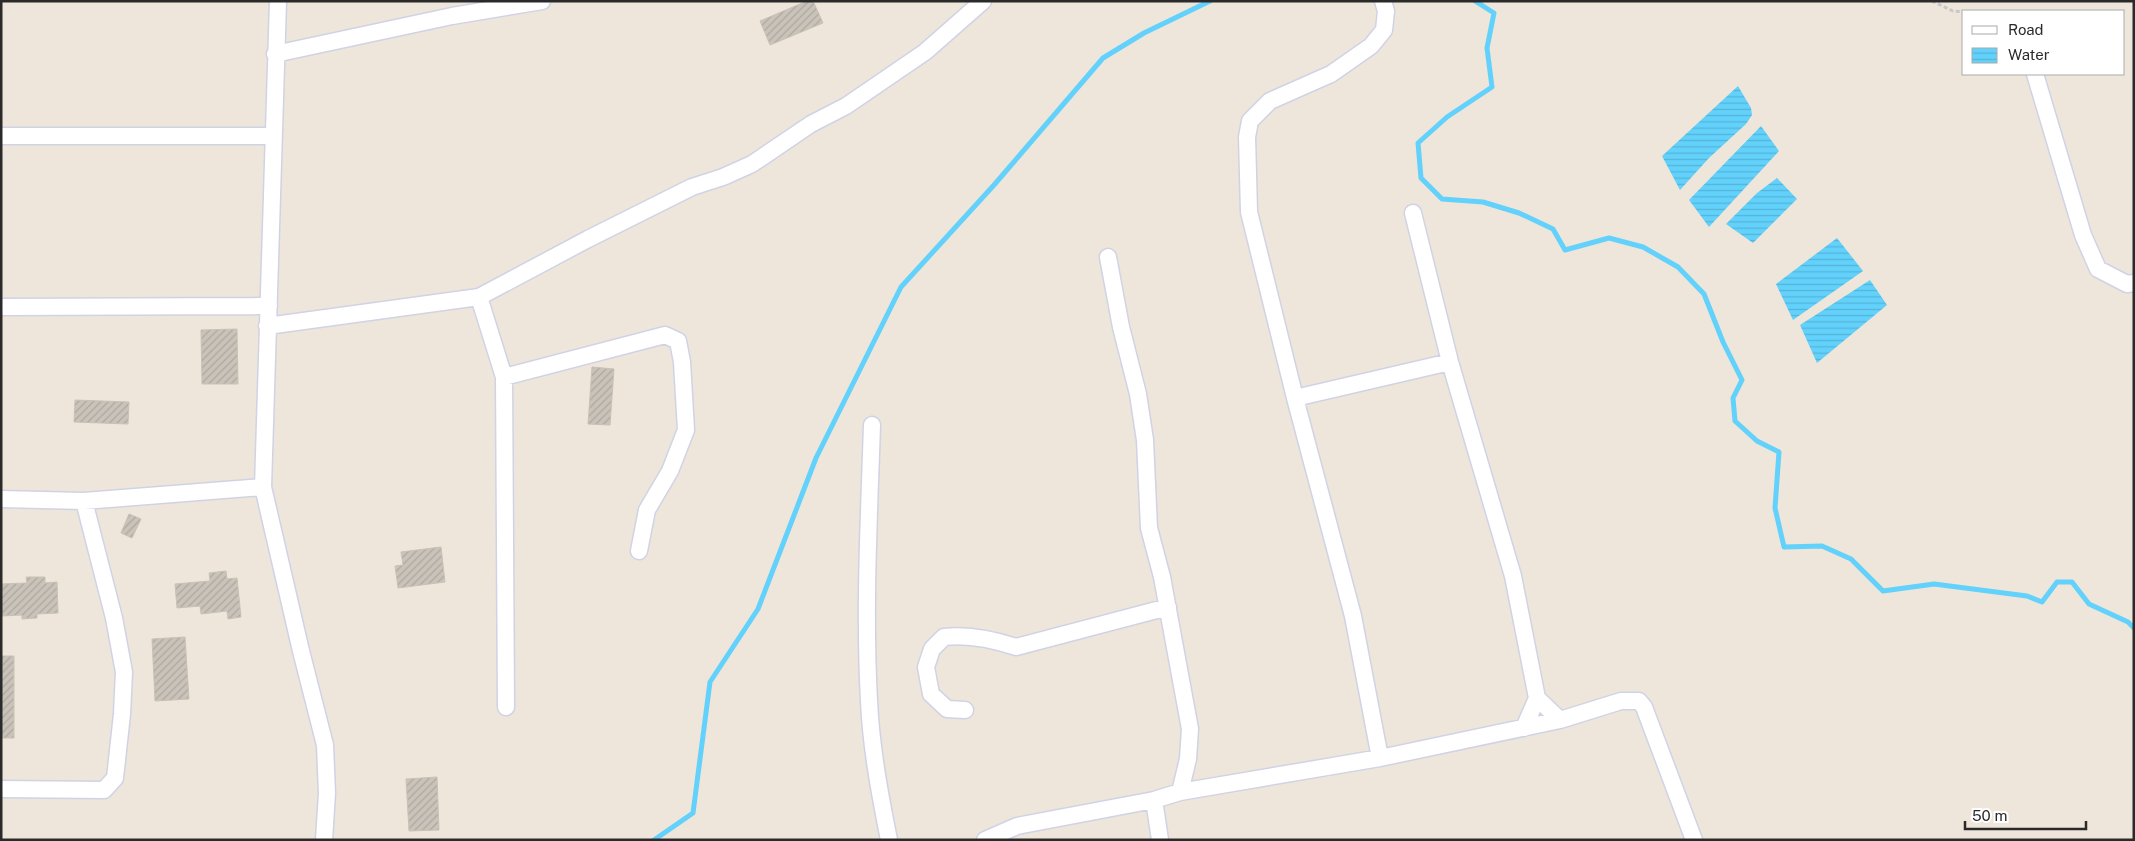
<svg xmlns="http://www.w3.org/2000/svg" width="2135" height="841" viewBox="0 0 2135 841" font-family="'Public Sans',sans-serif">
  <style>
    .water { fill: url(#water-rules) }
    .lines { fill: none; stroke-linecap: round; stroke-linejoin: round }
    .stream { stroke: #62d1fb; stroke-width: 5 }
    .building { fill: url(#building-hatch); stroke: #c9c2b4 }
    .minor-casing { stroke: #d0d3e5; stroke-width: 19 }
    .path { stroke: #c8c8c8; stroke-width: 3; stroke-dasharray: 4 2.5; stroke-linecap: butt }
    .minor { stroke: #fff; stroke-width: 16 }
  </style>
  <defs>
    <pattern id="water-rules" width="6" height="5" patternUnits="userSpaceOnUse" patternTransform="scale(1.25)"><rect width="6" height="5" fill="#62d1fb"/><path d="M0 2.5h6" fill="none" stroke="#55b4d7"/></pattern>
    <pattern id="building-hatch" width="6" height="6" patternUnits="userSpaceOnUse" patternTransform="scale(1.25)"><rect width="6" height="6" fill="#c9c3ba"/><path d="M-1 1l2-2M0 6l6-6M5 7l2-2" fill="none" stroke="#ada8a0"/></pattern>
  </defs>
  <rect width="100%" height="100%" fill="#eee6da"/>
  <path class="water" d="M1738,86l13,22 1,7 -6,9 -37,34 -29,32 -18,-34z
    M1761,126l18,25 -70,76 -20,-27z
    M1777,178l20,21 -44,44 -27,-19 31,-31z
    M1837,238l26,33 -70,49 -17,-36z
    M1870,280l17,25 -70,58 -17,-38z"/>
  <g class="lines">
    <path class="stream" d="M1475,1l19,12 -7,35 5,39 -45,30 -29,26 3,35 21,21 41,3 36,11 34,16 12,21 44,-12 34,9 35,20 26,27 19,48 19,38 -9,18 2,23 22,20 22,11 -4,56 9,39 38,-1 29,13 32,32 51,-7 93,12 15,6 15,-20h15l17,22 39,18 6,6
      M654,840l39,-27 17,-131 48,-73 58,-151 85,-171 93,-102 109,-127 41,-25 66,-32"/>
  </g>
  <path class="building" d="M807,1h6l10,22 -53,22 -10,-24z
    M237,329l1,55h-36l-1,-54z
    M592,367l22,2 -4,56 -22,-1z
    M75,400l54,2 -1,22 -54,-2z
    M129,514l12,5 -9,19 -11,-5z
    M441,547l4,35 -47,6 -3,-22 8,-1 -2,-13z
    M226,571l1,8 10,-1 4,39 -13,2 -1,-8 -26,3 -1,-8 -23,2 -2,-24 35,-3 -1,-8z
    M26,577h19v6l12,-1 1,31 -21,1v4l-15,1v-4l-21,1v-32l26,-1z
    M185,637l4,62 -34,2 -3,-62z
    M1,656h13v82h-13z
    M437,777l2,53 -30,1 -3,-52z"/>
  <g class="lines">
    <g class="minor-casing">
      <path id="minor" d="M278,1l-15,486 38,164 24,94 2,48 -3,47
        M275,54l177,-38 90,-15
        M2035,74l48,161 15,34 29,15 7,-1
        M1,136h273
        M1413,213l37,149 63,214 24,122 23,22
        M1108,257l13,70 17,67 7,46 4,88 13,49 28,152 -2,30 -8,33
        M479,297l25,80 2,330
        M1,307l268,-1
        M267,326l212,-29 109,-58 104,-52 31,-10 29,-13 59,-40 35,-18 79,-54 58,-51
        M504,377l161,-42 13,6 4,21 4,68 -16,41 -23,39 -8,41
        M1295,398l155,-36
        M872,425c-3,92 -8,184 -3,276 2,46 11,94 20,139
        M1,499l83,2 179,-14
        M965,710l-18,-1 -16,-15 -5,-27 6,-18 12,-12c25,-3 48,2 72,10l152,-40
        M1524,728l13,-30
        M1380,758l-27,-142 -58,-218 -46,-186 -2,-75 3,-16 20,-20 61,-27 40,-28 13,-16 2,-19 -3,-10
        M1,789l103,1 11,-12 7,-64 2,-42 -10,-54 -30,-117
        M1154,800l6,40
        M985,840l32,-14 137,-26 26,-8 200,-34 180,-38 61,-19h18l5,6 50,133"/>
    </g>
    <path class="path" d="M1932,1l21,10 11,1"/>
    <use href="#minor" class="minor"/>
  </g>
  <rect width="2135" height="841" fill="none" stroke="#2a2a2a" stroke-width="5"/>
  <rect x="1962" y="10" width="162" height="65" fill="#ffffff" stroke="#aaaaaa"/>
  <rect x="1972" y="26" width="25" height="8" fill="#ffffff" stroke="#aaaaaa"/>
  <text x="2008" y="35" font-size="15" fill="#2a2a2a">Road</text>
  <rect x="1972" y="48" width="25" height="15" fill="url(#water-rules)" stroke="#aaaaaa"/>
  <text x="2008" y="60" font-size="15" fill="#2a2a2a">Water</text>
  <path d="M1965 821v8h121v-8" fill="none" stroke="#2a2a2a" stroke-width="2.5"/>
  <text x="1972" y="821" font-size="15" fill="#2a2a2a" stroke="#ffffff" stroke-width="4" paint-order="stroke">50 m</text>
</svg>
